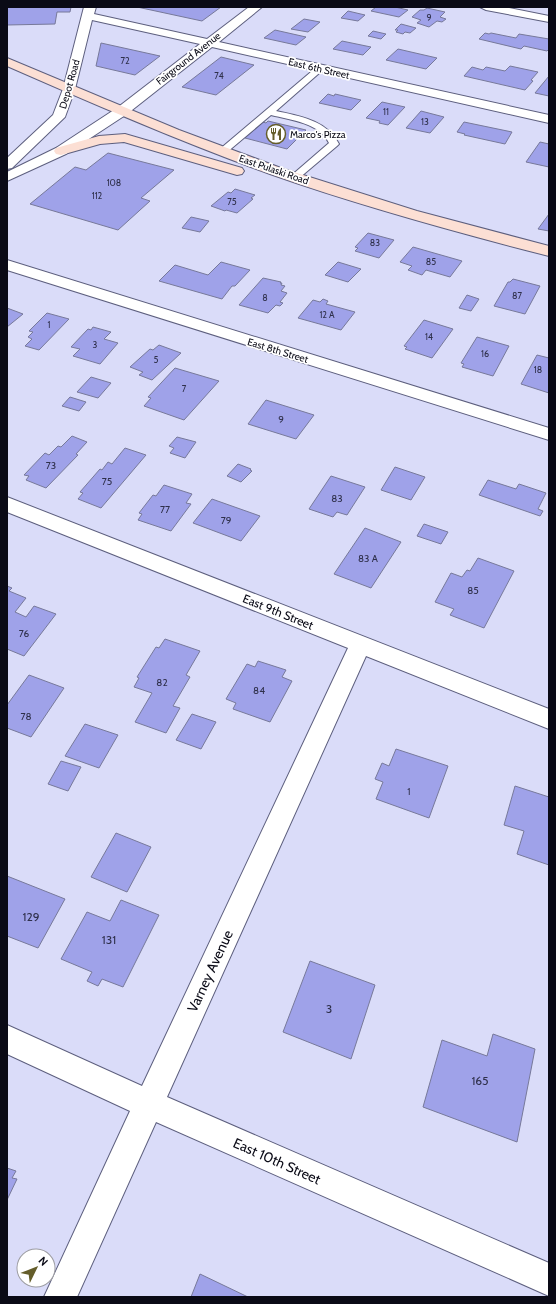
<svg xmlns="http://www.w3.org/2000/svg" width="556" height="1304" viewBox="0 0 556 1304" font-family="Cabin,sans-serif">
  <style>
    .building { fill: #9fa2e9; stroke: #77799a }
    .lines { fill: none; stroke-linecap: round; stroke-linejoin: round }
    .service-casing { stroke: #5d5f7e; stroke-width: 2 }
    .minor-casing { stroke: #5d5f7e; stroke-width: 2 }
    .tertiary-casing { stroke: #5d5f7e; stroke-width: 2 }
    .secondary-casing { stroke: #5d5f7e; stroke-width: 2 }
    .service { fill: #fff; fill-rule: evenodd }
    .minor { fill: #fff; fill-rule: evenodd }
    .tertiary { fill: #fff; fill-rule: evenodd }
    .secondary { fill: #fcdfd4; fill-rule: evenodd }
    .labels { text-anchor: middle; stroke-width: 3.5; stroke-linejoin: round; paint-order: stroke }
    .far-number-label { font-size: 9px; fill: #2f304b }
    .far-street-label { font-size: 10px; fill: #0a0a16; stroke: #fff }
    .far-poi-label { font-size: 10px; fill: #0a0a16; stroke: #fff; text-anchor: start }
    .number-label { font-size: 10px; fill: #2f304b }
    .street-label { font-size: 12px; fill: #0a0a16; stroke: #fff }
    .near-number-label { font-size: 12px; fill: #2f304b }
    .near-street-label { font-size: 14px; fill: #0a0a16; stroke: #fff }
  </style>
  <rect width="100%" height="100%" fill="#dadcf9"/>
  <path class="building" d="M7,7h64l-1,5h-13l-2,12 -48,1z
    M137,7h84l-19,14z
    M376,7h19l13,3 -9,7 -28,-6z
    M427,8l18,4 -5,5 6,2 -4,3 -5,-1 -8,6 -12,-4 4,-3 -9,-3 8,-7h4z
    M348,11l17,4 -7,6 -17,-3z
    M304,19l16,3 -12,10 -17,-3z
    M401,24l15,4 -6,5 -5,-1 -2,2 -7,-2 2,-2h-3z
    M275,30l31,7 -10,8 -32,-7z
    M373,31l13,3 -5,5 -13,-3z
    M485,33l4,1 2,-1 25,5 3,-4 30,5v10l-2,2 -23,-5 -3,3 -42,-10z
    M342,41l29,6 -8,8 -30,-6z
    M101,43l59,13 -25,19 -39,-9z
    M398,49l39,9 -11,11 -40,-9z
    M221,57l33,8 -38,30 -34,-8z
    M510,66l28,6 -7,8 2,1 -8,9 -61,-14 8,-9 11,3 3,-3 19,4z
    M549,76v20l-14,-3z
    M328,94l6,2 1,-2 26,6 -10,10 -32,-7z
    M382,102l23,5 -17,18 -9,-2 1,-2 -14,-3z
    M421,111l23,6 -14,16 -24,-5z
    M268,121l38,9 -19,19 -42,-11 18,-16 3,1z
    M464,122l48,10 -7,12 -41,-9 1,-1 -8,-2z
    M540,142l9,2v23l-23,-5z
    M108,153l66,17 -33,28 9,3 -32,29 -88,-26 45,-37 11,3z
    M235,189l20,6 -4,3 2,1 -16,14 -11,-3 -1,1 -14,-5 17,-14 3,1z
    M549,214v17l-11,-2z
    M191,217l18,4 -9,11 -18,-4z
    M368,233l26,7 -15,18 -24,-7 3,-3 -3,-1z
    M413,247l49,14 -12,16 -24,-7 -4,5 -14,-5 4,-4 -12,-4z
    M221,262l29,8 -15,16h-3l-10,13 -63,-18 16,-16 33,10z
    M338,262l23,7 -13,13 -23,-7z
    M263,278l18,4 -1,1h2l-1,2 4,1 -4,5 6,2 -7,9 3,1 -3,3 -4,-1 -8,8 -29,-8z
    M513,279l27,7 -15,28 -31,-8 14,-24h2z
    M467,295l12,4 -8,12 -12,-3z
    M323,299l5,2 -2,3 29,8 -14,18 -43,-12 15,-18 7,2z
    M7,308l16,6 -16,13z
    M47,313l22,6 -30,31 -14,-4 7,-7 -4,-2 5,-5 -4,-1z
    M424,320l29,9 -21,29 -27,-9 2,-2 -3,-1z
    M93,327l18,5 -7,7 14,4 -18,21 -27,-8 7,-7 -9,-2 17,-18 3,1z
    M477,337l32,9 -16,30 -31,-9 2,-3 -3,-1z
    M159,345l22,8 -29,27 -13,-5 4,-3 -13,-5 20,-18 3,1z
    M537,355l12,3v35l-28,-9z
    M175,368l44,13 -35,39 -40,-14 7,-8 -3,-1z
    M91,377l20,6 -13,15 -21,-6z
    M70,397l16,5 -7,9 -17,-5z
    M266,400l48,15 -18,24 -48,-15z
    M72,436l15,6 -11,12 2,1 -32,33 -20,-8 3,-4 -5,-1 21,-22 4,2 9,-9 3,1z
    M177,437l19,5 -11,16 -15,-5 4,-5 -5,-2z
    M125,448l21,7 -45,53 -23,-9 5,-6 -3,-1 20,-23 2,1 6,-8 4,2z
    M238,464l13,5 -1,1 2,1 -11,11 -14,-6z
    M395,467l30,10 -14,23 -30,-10z
    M331,476l34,11 -18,28 -10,-3 -4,5 -24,-8z
    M488,480l28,9 3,-5 27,9 -8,16 5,2 -3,5 -61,-21z
    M164,485l28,9 -6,9 5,1 -20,27 -33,-11 4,-6 -3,-1 14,-18 3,1z
    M212,499l48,17 -19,25 -48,-18z
    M424,524l24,8 -7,12 -24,-8z
    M365,528l36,14 -30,46 -37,-14z
    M478,558l36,13 -30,57 -34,-13 4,-6 -19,-7 16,-29 11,4 5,-7 3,1z
    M7,586l5,2 -3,3 17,7 -11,14 11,5 8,-11 22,8 -32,42 -17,-7z
    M165,639l35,12 -14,24 4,2 -17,29 7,2 -14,25 -31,-11 17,-29 -18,-6 5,-9 -2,-1 19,-30 3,1z
    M258,661l28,9 -4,7 10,4 -22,41 -37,-13 3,-6 -10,-4 21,-35 8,3z
    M29,675l35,13 -33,49 -24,-9v-23z
    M192,714l24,8 -15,27 -25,-9z
    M85,724l33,11 -19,33 -34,-12z
    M396,749l52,17 -19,52 -53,-19 7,-17 -8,-3 7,-16 7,3z
    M61,761l20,6 -13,24 -20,-7z
    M515,786l34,11v68l-32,-11 7,-23 -20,-6z
    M116,833l35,14 -24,45 -36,-15z
    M7,876l58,23 -27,49 -31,-12z
    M121,900l38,15 -36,72 -21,-8 -4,7 -11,-5 5,-9 -31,-13 26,-47 23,9z
    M310,961l65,24 -24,74 -68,-27z
    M493,1034l42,15 -18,93 -94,-35 19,-67 45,16z
    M7,1168l9,3 -4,7 5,1 -10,21z
    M200,1274l48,23h-57z"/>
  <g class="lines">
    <g class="service-casing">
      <path id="service" d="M318,66h6l1,2 -49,43c23,5 51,9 63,33l-2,2 -39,33h-6l-2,-2 2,-2 37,-32c-9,-20 -38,-23 -58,-28l-45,38h-6l-2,-2 2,-2z"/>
    </g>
    <g class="minor-casing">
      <path id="minor" d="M84,7h12l-2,7 113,25 42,-32h13l-43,35 330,73v8l-337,-76 -85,67h-10l-1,-3 1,-3 83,-64 -108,-24 -17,69 -10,28 -53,51 -5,1v-11l46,-43 10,-26z
        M480,7h24l45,9v6l-63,-12z
        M7,260l542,168v12l-542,-170z
        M7,497l542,212v20l-183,-73 -199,441 382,166v33l-393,-174 -79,175h-33l86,-186 -123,-57v-29l135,61 206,-438 -341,-136z"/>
    </g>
    <g class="tertiary-casing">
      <path id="tertiary" d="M122,107l5,1 1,3 -1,3 -61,40 -59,27v-9l49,-24 61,-40z"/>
    </g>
    <g class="secondary-casing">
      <path id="secondary" d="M7,58l172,72 102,38 136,43 132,35v10c-94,-24 -188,-50 -279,-82 -89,-32 -176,-70 -263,-108z
        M125,134l117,34 2,3 -2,3 -5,1 -113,-33 -24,2 -39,11 -5,-1 -2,-3 2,-3 43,-12z"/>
    </g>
    <use href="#service" class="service"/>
    <use href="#minor" class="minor"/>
    <use href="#tertiary" class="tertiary"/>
    <use href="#secondary" class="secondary"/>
  </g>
  <defs>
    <g id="restaurant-ring" transform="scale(1)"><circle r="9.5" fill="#fff" stroke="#645d2a" stroke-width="1.5"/><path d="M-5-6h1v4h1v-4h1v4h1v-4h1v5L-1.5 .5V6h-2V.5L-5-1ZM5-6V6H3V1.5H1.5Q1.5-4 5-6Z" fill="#645d2a"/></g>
  </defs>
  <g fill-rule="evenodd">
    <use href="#restaurant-ring" x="276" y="134"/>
  </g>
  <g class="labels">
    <g class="far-number-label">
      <text x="429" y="21">9</text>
      <text x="125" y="64">72</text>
      <text x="219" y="79">74</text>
      <text x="386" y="115">11</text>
      <text x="425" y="125">13</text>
      <text x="114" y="186">108</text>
      <text x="97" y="199">112</text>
      <text x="232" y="205">75</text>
      <text x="375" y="246">83</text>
      <text x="431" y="265">85</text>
      <text x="517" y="299">87</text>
      <text x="265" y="301">8</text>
      <text x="327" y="318">12 A</text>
      <text x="49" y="328">1</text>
      <text x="429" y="340">14</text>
      <text x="95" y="348">3</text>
      <text x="485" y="357">16</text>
      <text x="156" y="363">5</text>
      <text x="538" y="373">18</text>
      <text x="184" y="392">7</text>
    </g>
    <g class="far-street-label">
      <text transform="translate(188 58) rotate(-38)" y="4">Fairground Avenue</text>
      <text transform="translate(319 68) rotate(13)" y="4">East 6th Street</text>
      <text transform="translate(69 84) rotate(-74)" y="4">Depot Road</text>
      <text transform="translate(274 169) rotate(19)" y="4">East Pulaski Road</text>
      <text transform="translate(278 350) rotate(17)" y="4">East 8th Street</text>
    </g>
    <g class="far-poi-label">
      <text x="290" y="138">Marco's Pizza</text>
    </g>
    <g class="number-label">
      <text x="281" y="423">9</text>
      <text x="51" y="469">73</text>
      <text x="107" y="485">75</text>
      <text x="337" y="502">83</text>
      <text x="165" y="513">77</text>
      <text x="226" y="524">79</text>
      <text x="368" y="562">83 A</text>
      <text x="473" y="594">85</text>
      <text x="24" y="637">76</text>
      <text x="162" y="686">82</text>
      <text x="259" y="694">84</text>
      <text x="26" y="720">78</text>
      <text x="409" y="795">1</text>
    </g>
    <g class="street-label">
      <text transform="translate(278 612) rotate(22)" y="4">East 9th Street</text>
    </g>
    <g class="near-number-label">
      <text x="31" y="921">129</text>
      <text x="109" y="944">131</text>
      <text x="329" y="1013">3</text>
      <text x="480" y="1085">165</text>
    </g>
    <g class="near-street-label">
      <text transform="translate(210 971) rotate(-65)" y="5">Varney Avenue</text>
      <text transform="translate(277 1161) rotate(24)" y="5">East 10th Street</text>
    </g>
  </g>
  <rect width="556" height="1304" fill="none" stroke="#0a0a16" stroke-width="16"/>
  <g transform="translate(36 1268) rotate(47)"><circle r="19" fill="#ffffff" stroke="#9d9da2"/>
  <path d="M0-3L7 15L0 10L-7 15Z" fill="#645d2a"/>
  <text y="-6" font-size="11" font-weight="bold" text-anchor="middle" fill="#0a0a16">N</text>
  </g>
</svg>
